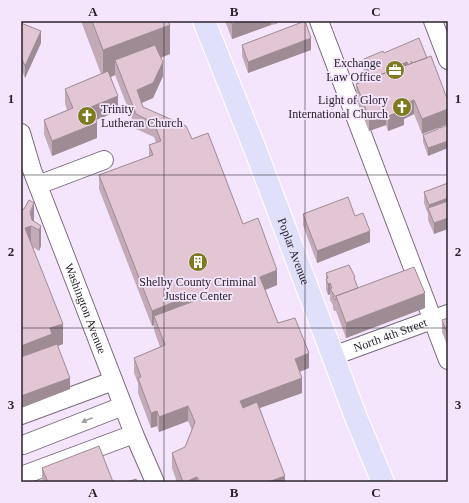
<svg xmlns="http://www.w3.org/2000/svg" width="469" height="503" viewBox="0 0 469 503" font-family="Georgia,serif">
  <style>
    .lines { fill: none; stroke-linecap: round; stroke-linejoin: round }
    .minor-casing { stroke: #786a7e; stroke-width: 20 }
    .major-casing { stroke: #fff; stroke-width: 24 }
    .minor { stroke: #fff; stroke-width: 18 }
    .major { stroke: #e0e0fa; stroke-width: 22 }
    .wall { fill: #c2aab6 }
    .shaded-wall { fill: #9e8b94 }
    .building { fill: #e2c6d4; stroke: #9e8b94 }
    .oneway { fill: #9f9ca0 }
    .grid { fill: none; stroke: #29232c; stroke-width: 1; stroke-opacity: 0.55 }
    .labels { text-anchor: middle; stroke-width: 3.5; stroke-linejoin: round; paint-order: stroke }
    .poi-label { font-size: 12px; fill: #29232c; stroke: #f5e5fc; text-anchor: end }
    .street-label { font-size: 12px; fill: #29232c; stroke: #f5e5fc }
    .neatline { fill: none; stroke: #29232c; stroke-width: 1.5 }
    .grid-label { font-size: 13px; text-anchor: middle; font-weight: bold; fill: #29232c }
  </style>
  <rect width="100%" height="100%" fill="#f5e5fc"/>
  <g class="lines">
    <g class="minor-casing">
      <g id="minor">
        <path d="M319,21l129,339"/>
        <path d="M433,21l15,39"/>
        <path id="s1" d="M21,133l11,37 102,264 21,48"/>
        <path d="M38,185l66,-25"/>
        <path id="s2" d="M333,356l115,-42"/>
        <path d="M21,415l92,-34"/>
        <path d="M23,445l100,-39"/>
        <path d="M21,476l113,-42"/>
      </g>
    </g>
    <g class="major-casing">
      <g id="major">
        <path id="s3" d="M204,21l53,133 100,266 26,62"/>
      </g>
    </g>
    <use href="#minor" class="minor"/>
    <use href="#major" class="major"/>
  </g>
  <path class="wall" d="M81,21h87l2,33 -9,4 2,18 -10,22 -12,5 2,4 49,32 51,85 34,61 -12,5 13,33 31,45 -9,4 2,21 -42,15 25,74h-108l-5,-14v-15l13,-6 7,-17 -4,-9 -29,11 -2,-6 -6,2 -13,-35v-10l-4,-10v-15l26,-11 -6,-17v-5l-2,1 -53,-137v-14l50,-18v-12l7,-2 -2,-6 -18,-8 -21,-54 -4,2 7,34 -22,9 1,18 -45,18 -8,-22v-14l23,-10 -2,-7v-14l36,-15z
    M225,21h56l-4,2v1l-6,1 -39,14z
    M21,23l20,20 -16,35 -4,-10z
    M242,45l69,5 -63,23 -6,-17z
    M384,53l43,5 21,43v23l-26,10 -8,-20 -10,5v6l-16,6 -2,-6 -17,6 -13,-32v-15l12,-4 -4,-10v-11z
    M438,128h2l-12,28 -5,-14v-7l15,-6z
    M448,183l-14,51 -6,-14v-6l-4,-11v-11z
    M21,210l13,11 7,5v20l-2,5 -6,-4 30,97 -5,2 12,43 -49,19z
    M303,214l52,2 15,26 -53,21 -14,-38z
    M326,273l29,8 3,7 67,20 -79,30 -10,-27h-2l-1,-3v-3l-3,-5v-6l-2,1 -2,-5z
    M448,318v29l-6,-15v-12z
    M42,468l71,14h-71z"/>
  <path class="shaded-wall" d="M241,21h30v4l-39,14v-15z
    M170,25v29l-50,19 -5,-13v15l-12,5v-30z
    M41,31v12l-16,35v-12z
    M311,38v12l-63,23v-11z
    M163,62v14l-10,22 -16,7v-15z
    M407,62v12l-17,-2v-3z
    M118,96v15l-27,11v-15z
    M414,100v14l-10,5v6l-16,6v-15l14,-11z
    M448,109v15l-26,10v-15z
    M386,110v15l-17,6v-14z
    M97,123v15l-45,18v-15z
    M448,141v7l-20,8v-8z
    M448,198v12l-19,1v-6z
    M34,203v21l-3,2v20l-6,-18z
    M448,218v11l-14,5v-11z
    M41,226v20l-2,5v-21z
    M370,231v11l-53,21v-12z
    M277,270v15l-17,7v-15z
    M330,283v11l-2,1v-11z
    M425,293v15l-79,30v-15z
    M191,295v15l-37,6v9l-2,1v-15z
    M63,324v20l-11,4 -31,18v-20l29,-18z
    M309,353v15l-14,5v-14z
    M70,378v11l-49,19v-12z
    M302,378v15l-62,22v-14z
    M188,406v15l-29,11v-15z
    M157,411v15l-6,2v-15z
    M285,476v6h-17z
    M197,477v5h-12z"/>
  <path class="building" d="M92,21h76l2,4 -67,25z
    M231,21h10l-9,3z
    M305,21l6,17 -63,24 -6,-17z
    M21,23l20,8 -16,35 -4,-9z
    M419,38l8,20 -15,5 -1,-2 1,2 -4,2 -1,-3 -17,7v2l-19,7 -7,-19 19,-8 1,2z
    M155,45l8,17 -10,21 -16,7 6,17 43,19 6,13 16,-6 35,91 15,-6 19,52 -17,7 18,46 17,-5 14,35 -14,6 7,19 -62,23 3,7 14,-6 28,74 -17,6h-68l-3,-5 -12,5h-2l-11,-29 13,-6 10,-25 -7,-16 -29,11 -2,-6 -6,2 -13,-35 3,-1 -7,-19 31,-13 -11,-29 40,-15 -3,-6 -39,16 -53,-136 54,-20 -4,-10 12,-4 -7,-18 -18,-9 -21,-54z
    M431,56l17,45v8l-26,10 -8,-19 -12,5 2,5 -16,6 -2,-6 -17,7 -13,-33z
    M108,71l10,25 -27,11 6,16 -45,18 -8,-21 29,-12 -8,-19z
    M448,125v16l-20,7 -5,-13 15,-6v-1l2,-1v1z
    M448,183v15l-19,7 -5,-13z
    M348,197l7,19 8,-3 7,18 -53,20 -14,-37z
    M29,200l5,3 -4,9 2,8 9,6 -2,4 -8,-4 -6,2 38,96 -13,4 2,6 -31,12v-136l3,-1z
    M448,201v17l-14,5 -6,-15z
    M349,265l6,12 -1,1 4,10 -22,8v4l-2,-1 -1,-2 2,-1 -5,-7 2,-1 -2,-5 -2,1 -2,-5 2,-1 -2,-5z
    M414,267l11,26 -79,30 -10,-27z
    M448,318v17l-6,-15z
    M57,344l13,34 -49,18v-39z
    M99,446l14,36h-65l-6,-14z
    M136,479l1,3h-10z"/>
  <defs><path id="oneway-solid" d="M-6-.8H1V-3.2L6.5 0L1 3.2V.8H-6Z"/></defs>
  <use class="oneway" href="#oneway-solid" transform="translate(87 420) rotate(158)"/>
  <path class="grid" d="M164,21v461M305,21v461M21,175h427M21,328h427"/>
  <defs>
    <g id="office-disc" transform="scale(1)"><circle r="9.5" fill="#7e7a20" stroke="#f5e5fc"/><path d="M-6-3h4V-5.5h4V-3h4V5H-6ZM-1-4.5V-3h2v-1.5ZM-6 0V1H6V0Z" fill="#fff"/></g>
    <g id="church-disc" transform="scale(1)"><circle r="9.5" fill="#7e7a20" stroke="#f5e5fc"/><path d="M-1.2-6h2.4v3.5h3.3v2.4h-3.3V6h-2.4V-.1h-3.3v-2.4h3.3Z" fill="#fff"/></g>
    <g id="building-disc" transform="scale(1)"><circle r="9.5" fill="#7e7a20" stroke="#f5e5fc"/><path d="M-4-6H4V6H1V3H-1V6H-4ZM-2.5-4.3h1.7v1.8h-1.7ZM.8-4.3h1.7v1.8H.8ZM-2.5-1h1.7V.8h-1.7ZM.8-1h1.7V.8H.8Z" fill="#fff"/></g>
  </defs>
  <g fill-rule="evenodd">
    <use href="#office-disc" x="395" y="70"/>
    <use href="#church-disc" x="402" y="107"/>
    <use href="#church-disc" x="87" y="116"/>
    <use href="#building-disc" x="198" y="262"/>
  </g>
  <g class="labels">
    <g class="poi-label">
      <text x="381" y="67">Exchange<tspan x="381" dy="14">Law Office</tspan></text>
      <text x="388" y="104">Light of Glory<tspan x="388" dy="14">International Church</tspan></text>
      <text x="101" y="113" text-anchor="start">Trinity<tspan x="101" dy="14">Lutheran Church</tspan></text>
      <text x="198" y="286" text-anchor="middle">Shelby County Criminal<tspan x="198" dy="14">Justice Center</tspan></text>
    </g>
    <g class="street-label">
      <text dy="4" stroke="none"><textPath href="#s3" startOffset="247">Poplar Avenue</textPath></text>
      <text dy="4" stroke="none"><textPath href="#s1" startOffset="187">Washington Avenue</textPath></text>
      <text dy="4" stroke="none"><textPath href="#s2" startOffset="61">North 4th Street</textPath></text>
    </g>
  </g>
  <rect width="469" height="503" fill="none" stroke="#f5e5fc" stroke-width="44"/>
  <rect x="22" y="22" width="425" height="459" class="neatline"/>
  <g class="grid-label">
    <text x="93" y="16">A</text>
    <text x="234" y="16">B</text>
    <text x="376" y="16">C</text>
    <text x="11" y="103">1</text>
    <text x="458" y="103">1</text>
    <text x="11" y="256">2</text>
    <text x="458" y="256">2</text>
    <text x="11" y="409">3</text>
    <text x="458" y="409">3</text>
    <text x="93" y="497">A</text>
    <text x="234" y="497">B</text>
    <text x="376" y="497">C</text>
  </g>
</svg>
